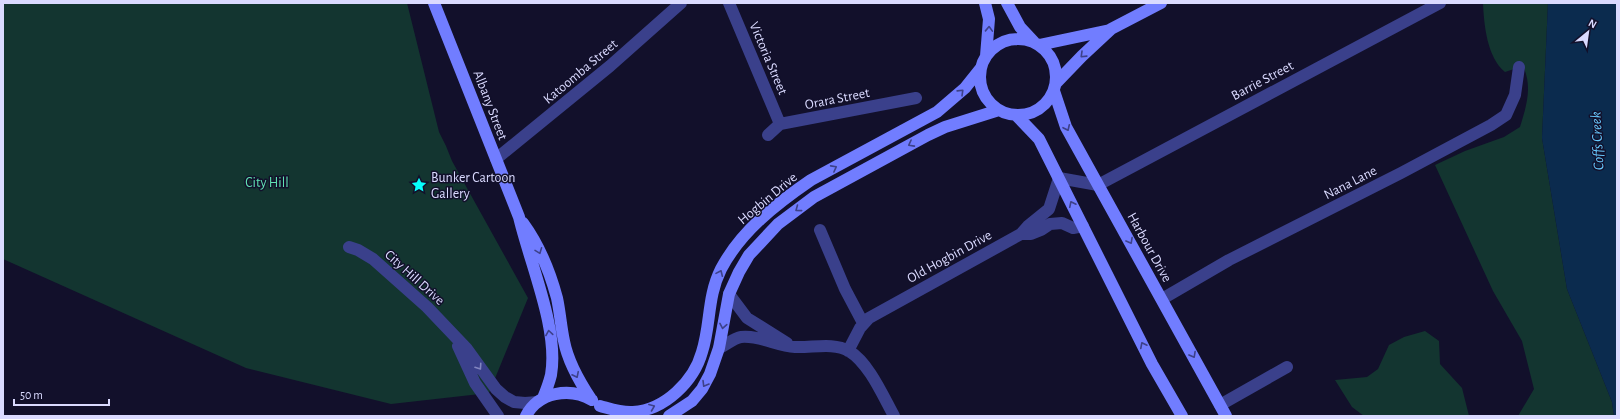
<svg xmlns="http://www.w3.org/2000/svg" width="1620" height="419" viewBox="0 0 1620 419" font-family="'Alegreya Sans',sans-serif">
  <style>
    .green { fill: #133530 }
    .water { fill: #0b2b4e }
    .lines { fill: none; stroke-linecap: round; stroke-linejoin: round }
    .street { stroke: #3a408b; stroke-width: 12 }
    .secondary { stroke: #717dff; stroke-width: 12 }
    .oneway { stroke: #3d418a }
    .oneway2 { stroke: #8285bf }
    .labels { text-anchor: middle; stroke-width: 3; stroke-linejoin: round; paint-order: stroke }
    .street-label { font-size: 14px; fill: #dadaff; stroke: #12102b }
    .poi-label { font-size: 14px; fill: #dadaff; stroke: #12102b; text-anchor: start }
    .park-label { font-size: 14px; fill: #61e4b4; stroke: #12102b }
    .water-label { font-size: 15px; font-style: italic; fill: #68caff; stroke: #12102b }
  </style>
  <rect width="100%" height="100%" fill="#12102b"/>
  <path class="green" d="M3,3h404l32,129 7,14 6,15 76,137 -39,95 -98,11 -145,-36 -243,-109z
    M1483,3h65l-6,135 25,151 45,113 2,14h-96l16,-27 -12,-48 -29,-50 -58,-126 30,-14 39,-14 16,-10c6,-20 13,-40 3,-61l-18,6c-18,-15 -21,-47 -22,-69z
    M1425,331l14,10 1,23 22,24 7,28h-105l-12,-9 -17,-27 32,-3 11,-8 11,-24 15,-8z"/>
  <path class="water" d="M1548,3h69v413h-3l-2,-14 -45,-113 -25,-151z"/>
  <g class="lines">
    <path class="street" d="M729,3l51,121
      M768,135l12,-11 136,-26
      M496,159l114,-93 71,-63
      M820,230l25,59 18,34
      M1021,234l7,-8 21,-17 10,-31 39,7 342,-182
      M349,247l9,3 15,9 54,48 40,42 29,40 9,8 9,5 11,1 13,-1
      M729,294l18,24 40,25
      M1162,299l67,-39 172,-87 90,-48 15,-10 9,-20 4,-28
      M458,346l17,37 23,33
      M719,348c7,-3 15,-10 22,-11 18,-2 36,9 54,10 17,1 38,-5 54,4 20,12 34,45 45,65
      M848,351l12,-23 9,-10 152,-84h10l10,-4 9,-6 12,-1 11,5 10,-2
      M1220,405l67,-38"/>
    <path class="secondary" d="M434,3l85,214c11,47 40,112 32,158 -2,8 -5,16 -8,23
      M985,3l4,16 -3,37
      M1007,3l13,24 14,15
      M980 77a38 38 0 1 1 76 0a38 38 0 1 1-76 0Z
      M1039,45l71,-15
      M1056,83l26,-27 29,-27 50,-26
      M1054,91l12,36 160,289
      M1017,116l22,23 4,8 109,217 30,52
      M523,223c16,22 27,49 34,75 3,14 4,29 7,43 4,21 15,40 27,58
      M600,406c11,3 22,7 33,6 32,-2 61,-31 69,-60 9,-28 5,-55 19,-83 20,-38 55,-65 90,-89l126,-68 28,-24 16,-20
      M526,416c12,-24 44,-29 66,-16
      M669,416l23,-15 10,-12 8,-15 9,-26 10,-54 10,-22 10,-17 29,-31 36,-27 114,-62 17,-8 54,-17"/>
  </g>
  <defs><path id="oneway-chevron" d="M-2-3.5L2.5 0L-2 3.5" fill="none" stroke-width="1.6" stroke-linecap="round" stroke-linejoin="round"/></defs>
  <g class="oneway">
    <use href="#oneway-chevron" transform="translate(989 29) rotate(-88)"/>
    <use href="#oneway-chevron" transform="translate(1083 55) rotate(136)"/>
    <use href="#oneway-chevron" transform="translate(961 92) rotate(-44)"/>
    <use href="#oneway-chevron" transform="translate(1067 128) rotate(65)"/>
    <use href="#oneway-chevron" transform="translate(911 144) rotate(152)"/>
    <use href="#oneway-chevron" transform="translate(834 168) rotate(-28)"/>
    <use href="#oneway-chevron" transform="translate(1072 204) rotate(-116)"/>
    <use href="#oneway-chevron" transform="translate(798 209) rotate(143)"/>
    <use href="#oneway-chevron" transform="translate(1130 241) rotate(61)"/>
    <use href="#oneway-chevron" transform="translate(539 251) rotate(69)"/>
    <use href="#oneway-chevron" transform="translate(720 273) rotate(-66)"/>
    <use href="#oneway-chevron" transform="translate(723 326) rotate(100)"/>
    <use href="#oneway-chevron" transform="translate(549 333) rotate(-99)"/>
    <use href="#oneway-chevron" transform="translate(1143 345) rotate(-117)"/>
    <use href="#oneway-chevron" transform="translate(1193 355) rotate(61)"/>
    <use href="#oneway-chevron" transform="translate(576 375) rotate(64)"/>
    <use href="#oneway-chevron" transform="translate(705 384) rotate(121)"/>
    <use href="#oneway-chevron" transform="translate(652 407) rotate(-22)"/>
  </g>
  <use class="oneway2" href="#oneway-chevron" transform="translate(479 367) rotate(56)"/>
  <defs>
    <g id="sight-bare" transform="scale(1.2)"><path d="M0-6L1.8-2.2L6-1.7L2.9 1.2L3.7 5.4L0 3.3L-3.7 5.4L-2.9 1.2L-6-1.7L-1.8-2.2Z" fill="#06fffb" stroke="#12102b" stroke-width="2.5" paint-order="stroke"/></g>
  </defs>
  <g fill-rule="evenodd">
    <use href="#sight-bare" x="419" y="185"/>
  </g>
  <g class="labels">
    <g class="street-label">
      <text transform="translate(769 58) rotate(67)" y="5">Victoria Street</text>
      <text transform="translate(580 71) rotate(-40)" y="5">Katoomba Street</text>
      <text transform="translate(1262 80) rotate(-28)" y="5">Barrie Street</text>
      <text transform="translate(837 98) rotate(-11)" y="5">Orara Street</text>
      <text transform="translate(491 105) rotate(69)" y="5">Albany Street</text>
      <text transform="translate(1350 182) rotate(-27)" y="5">Nana Lane</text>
      <text transform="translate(767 198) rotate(-40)" y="5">Hogbin Drive</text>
      <text transform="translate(1150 247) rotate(61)" y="5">Harbour Drive</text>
      <text transform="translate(949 256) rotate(-29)" y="5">Old Hogbin Drive</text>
      <text transform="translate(415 277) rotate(42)" y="5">City Hill Drive</text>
    </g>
    <g class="poi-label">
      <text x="431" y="182">Bunker Cartoon<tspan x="431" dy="16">Gallery</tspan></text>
    </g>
    <g class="park-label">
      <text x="267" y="187">City Hill</text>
    </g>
    <g class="water-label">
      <text transform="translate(1597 141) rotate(-93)" y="5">Coffs Creek</text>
    </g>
  </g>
  <rect width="1620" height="419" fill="none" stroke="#dadaff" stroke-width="8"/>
  <g transform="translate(1588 32) rotate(29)" stroke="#12102b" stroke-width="3" paint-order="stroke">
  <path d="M0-3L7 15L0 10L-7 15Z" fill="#dadaff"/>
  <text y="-6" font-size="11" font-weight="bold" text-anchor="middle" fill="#dadaff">N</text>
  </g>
  <path d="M14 399v6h95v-6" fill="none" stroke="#dadaff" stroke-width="2"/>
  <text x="20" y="399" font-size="12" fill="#dadaff" stroke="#12102b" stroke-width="3" paint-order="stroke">50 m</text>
</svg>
